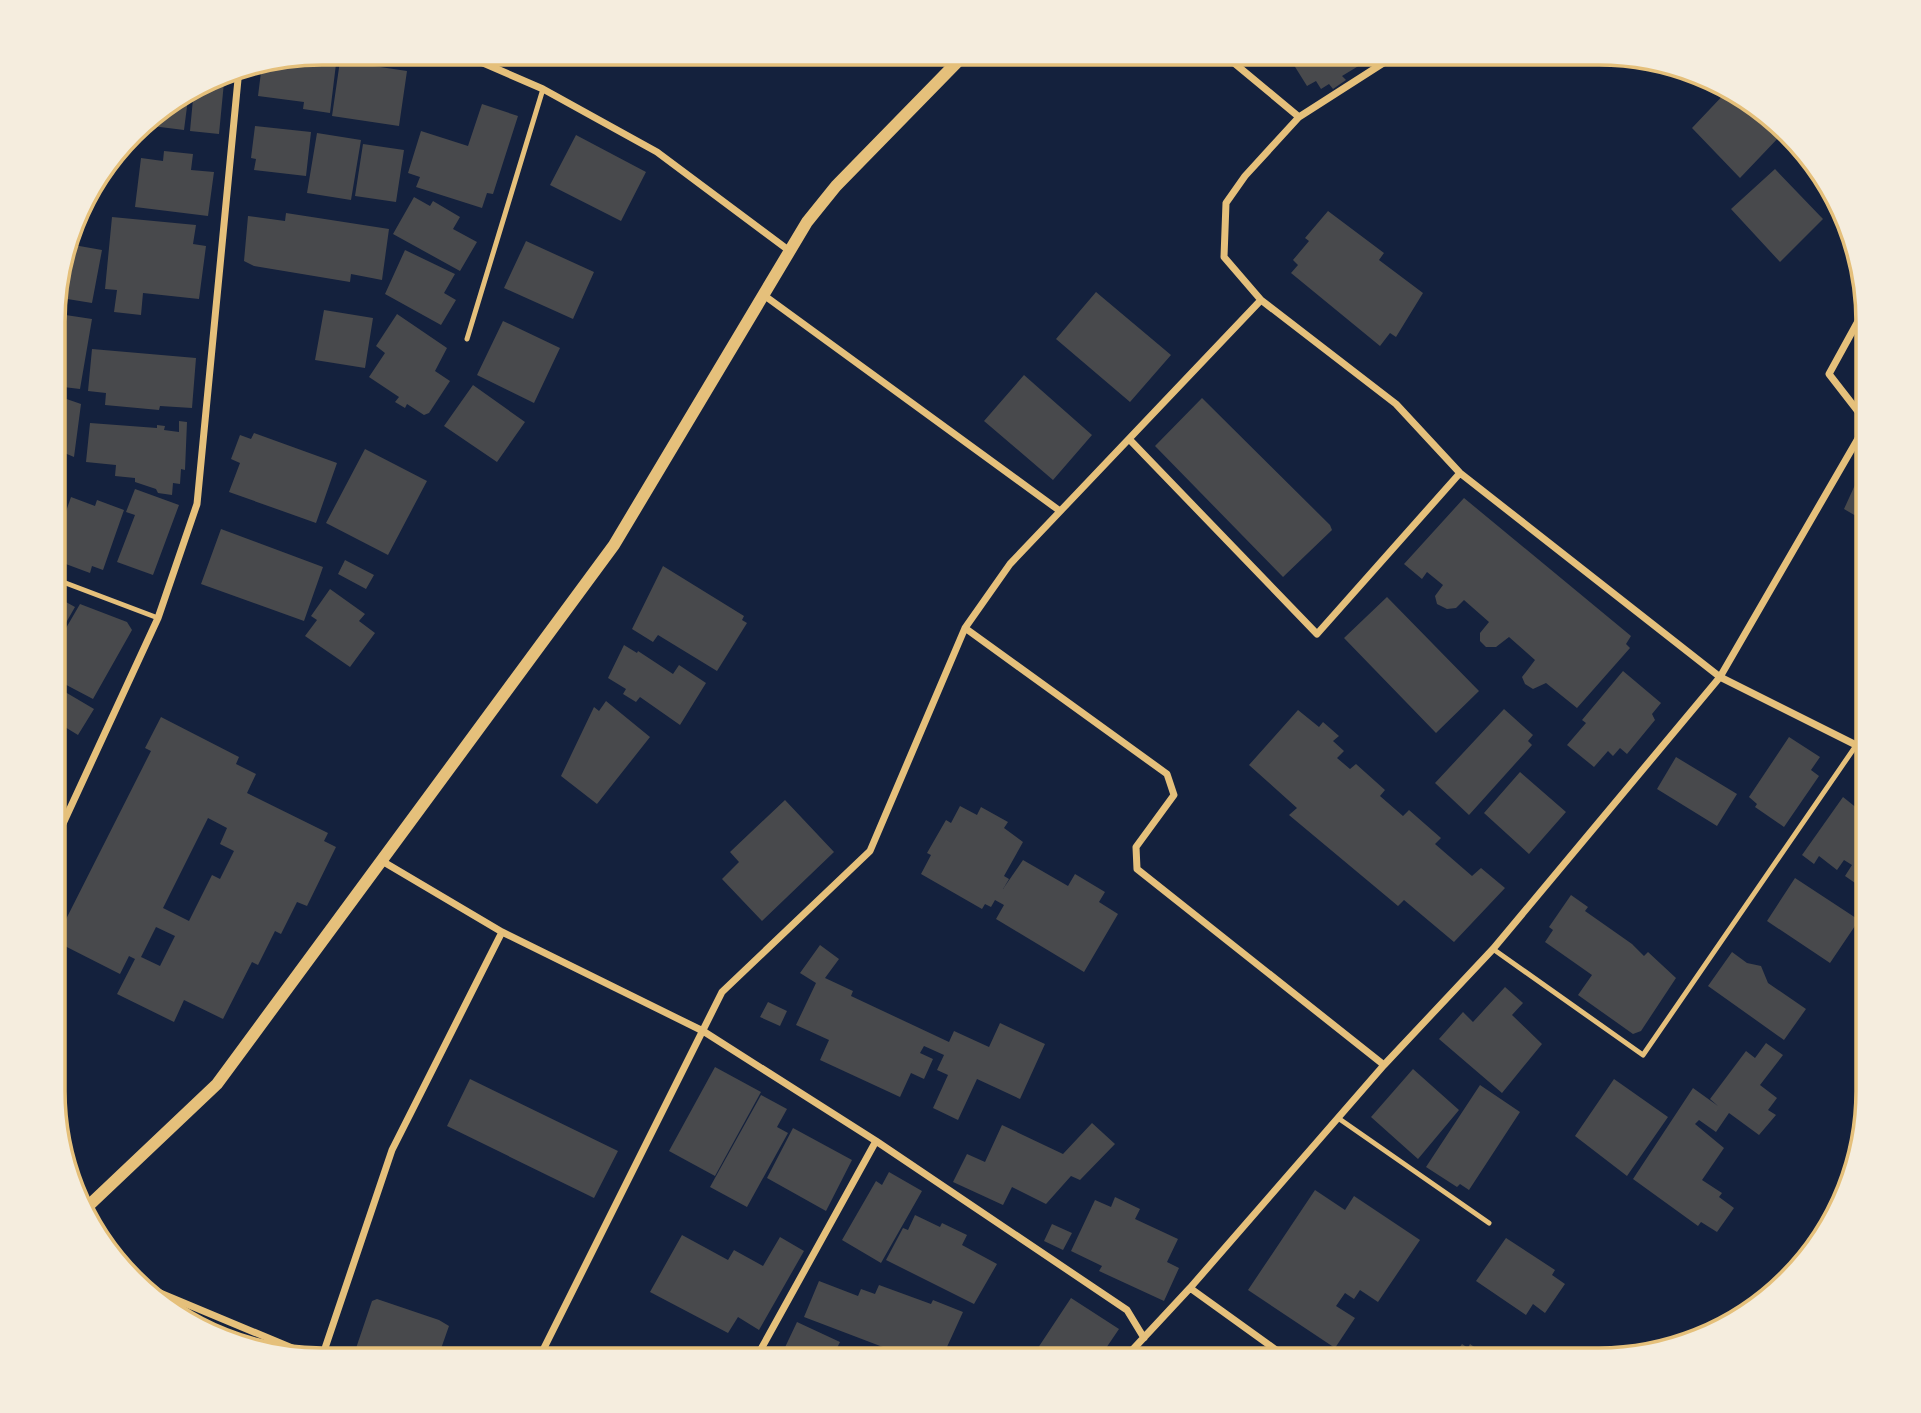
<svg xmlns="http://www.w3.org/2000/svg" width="1921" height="1413" viewBox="0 0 1921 1413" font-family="Jost,sans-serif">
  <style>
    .building { fill: #48494c; fill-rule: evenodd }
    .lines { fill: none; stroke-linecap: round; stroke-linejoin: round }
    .service { stroke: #e5c07b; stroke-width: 5 }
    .minor { stroke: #e5c07b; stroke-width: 7 }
    .tertiary { stroke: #e5c07b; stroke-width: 12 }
    .rim { fill: none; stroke: #e5c07b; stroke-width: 3.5 }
  </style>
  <rect width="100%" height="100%" fill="#14213d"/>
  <path class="building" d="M1380,53l-38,23 4,4 -13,9 -4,-5 -8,5 -5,-8 -9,5 -20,-32z
    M290,59l46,5 -6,49 -27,-4 1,-7 -46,-6 4,-32z
    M340,61l67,10 -8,55 -67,-10z
    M225,72l-6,62 -29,-3 4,-43z
    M1729,89l13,18 4,-4 34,33 -40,42 -48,-50z
    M189,91l-5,39 -32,-4 1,-12z
    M482,104l36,12 -25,78 -6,-1 -5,15 -66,-21 4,-10 -12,-4 13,-42 47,15z
    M255,126l56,6 -5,44 -52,-6 2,-11 -5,-1z
    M317,133l44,7 -10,60 -44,-7z
    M576,135l70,37 -25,49 -71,-36z
    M363,144l41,6 -8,52 -41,-6z
    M164,151l29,3 -2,16 23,2 -6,44 -73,-9 6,-49 22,3z
    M1775,169l48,50 -43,43 -49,-53z
    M414,197l16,9 3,-5 27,16 -7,12 24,13 -17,29 -67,-37z
    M1328,211l56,42 -5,7 44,33 -27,44 -6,-4 -10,13 -89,-73 7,-8 -5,-5 16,-19 -4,-3z
    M286,213l103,16 -7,51 -31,-6 -1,8 -96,-16 -10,-5 4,-45 37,5z
    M112,217l84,8 -3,19 13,2 -7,53 -56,-6 -2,22 -27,-3 3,-22 -12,-1z
    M526,241l68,31 -21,47 -69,-31z
    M68,244l34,6 -10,53 -37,-6z
    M405,250l50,24 -11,19 12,7 -15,25 -56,-31z
    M1096,292l75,63 -41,47 -74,-63z
    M324,310l49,8 -8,50 -50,-8z
    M59,314l33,5 -12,70 -25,-3 4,-22h-4v-25z
    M397,314l50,34 -12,23 15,10 -21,32 -5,2 -17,-11 -2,4 -10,-6 4,-5 -30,-20 16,-24 -9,-7z
    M503,321l57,27 -26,55 -57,-28z
    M92,349l104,9 -4,50 -32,-2 -1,4 -54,-5 1,-12 -18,-2z
    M1024,375l68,60 -39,45 -69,-59z
    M473,385l52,37 -28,40 -53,-36z
    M55,395l26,9 -7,53 -19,-8z
    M1202,398l128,127 2,5 -49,47 -128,-131z
    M179,421l8,1 -2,48 -4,-1 -1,15 -7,-1 -1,12 -14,-2 -2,-4 -21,-7v-4l-20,-2 1,-11 -30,-3 4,-39 67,5v-3l8,1 -1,4 15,2z
    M254,433l83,30 -21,60 -87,-31 11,-29 -9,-4 9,-24 11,4z
    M365,449l62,32 -39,74 -62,-32z
    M55,460l10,4 -10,28z
    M1865,463l3,1v59l-24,-14z
    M135,489l44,16 -26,70 -36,-13 18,-47 -9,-3z
    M71,497l24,9 2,-6 27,10 -21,60 -11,-4 -2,7 -35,-13v-17z
    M1464,498l167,138 -5,8 4,4 -53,60 -31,-25 -13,6 -8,-5 -3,-7 13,-17 -26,-23 -13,10h-10l-6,-6v-8l9,-11 -25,-22 -8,8 -9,1 -10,-5 -2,-8 8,-11 -16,-13 -5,7 -18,-15z
    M221,529l102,38 -19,54 -103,-37z
    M345,560l29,15 -8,14 -28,-15z
    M663,566l81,50 -2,4 5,3 -30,48 -59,-36 -5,7 -21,-13z
    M330,589l35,25 -6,7 16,12 -25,34 -45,-31 12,-16 -6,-4z
    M55,596l20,11 -20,35z
    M1387,597l92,94 -43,42 -92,-95z
    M80,604l47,18 5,8 -39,69 -38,-20v-32z
    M624,645l13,8 1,-2 35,23 6,-9 27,18 -26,42 -40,-28 -4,5 -13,-8 3,-5 -18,-11z
    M1623,671l38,32 -9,11 3,6 -28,34 -7,-6 -7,8 -5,-5 -14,16 -27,-22 19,-22 -4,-3z
    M55,686l39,23 -16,26 -23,-14z
    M606,701l44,36 -53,67 -36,-28 33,-69 5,4z
    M1504,709l29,26 -5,6 4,4 -63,70 -34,-32z
    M1298,710l21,17 4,-5 16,14 -6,5 11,10 -7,7 13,11 6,-5 29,26 -5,6 23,20 6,-6 32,28 -6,6 37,32 9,-8 24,20 -51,54 -50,-42 -6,6 -109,-91 8,-7 -48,-43z
    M161,717l78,40 -3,7 20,10 -9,19 81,40 -4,8 12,6 -29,59 -10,-4 -16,32 -6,-3 -17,34 -6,-3 -29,57 -39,-19 -10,22 -57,-28 18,-35 -6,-3 -9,18 -65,-33 96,-190 -6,-3zM208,818l19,10 -7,16 14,7 -14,28 -8,-4 -23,46 -26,-13zM156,927l19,9 -15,30 -19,-9z
    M1789,737l31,20 -9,13 8,6 -35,51 -29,-20 2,-3 -8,-7z
    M1676,757l61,37 -20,32 -60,-37z
    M1520,772l46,40 -37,42 -45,-41z
    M1843,797l25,20v75l-23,-16 7,-11 -8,-5 -7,10 -18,-14 -5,8 -12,-9z
    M785,800l49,52 -72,69 -40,-42 17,-17 -9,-10z
    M960,806l17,9 4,-8 27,15 -4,6 19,14 -19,34 5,3 -6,10 20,-29 45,26 7,-12 30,18 -6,10 19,12 -34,58 -88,-53 8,-14 -9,-5 -4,7 -6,-3 -3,5 -61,-35 10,-19 -4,-2 19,-33 5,3z
    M1795,878l64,42 -29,43 -63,-42z
    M1571,895l17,12 -3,4 47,33 12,12 4,-4 28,26 -35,53 -8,3 -55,-39 14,-20 -47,-33 8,-12 -4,-3z
    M820,945l19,14 -14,19 28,13 -2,5 98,46 5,-11 35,16 11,-24 45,21 -25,55 -43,-20 -19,41 -25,-12 15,-33 -11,-5 7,-15 -20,-9 -4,7 13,6 -9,20 -13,-6 -11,24 -80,-37 9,-20 -33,-15 20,-42 -16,-10z
    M1732,952l15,11 14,3 7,17 38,26 -22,31 -76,-54z
    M1505,987l18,16 -11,12 30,29 -40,49 -63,-54 24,-27 10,10z
    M768,1002l19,9 -7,15 -20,-9z
    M1766,1043l17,12 -23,30 17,13 -9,12 8,5 -17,20 -30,-22 -13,19 -17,-12 -4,4 29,24 -22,32 20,13 -3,4 15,11 -17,24 -16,-10 -3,4 -65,-47 60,-91 25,18 -8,-7 36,-48 9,7z
    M715,1067l46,25 -46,84 -46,-25z
    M1413,1069l46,41 -41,49 -47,-42z
    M470,1079l148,72 -24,47 -147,-72z
    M1614,1079l54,38 -41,59 -52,-40z
    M1480,1085l40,27 -51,78 -9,-6 -3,3 -31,-20z
    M761,1095l26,14 -10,18 11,6 -41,74 -37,-20z
    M1092,1123l23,21 -35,36 -9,-4 -25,28 -34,-17 -9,18 -50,-23 14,-28 18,8 17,-37 61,29z
    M793,1128l59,32 -26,51 -59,-33z
    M889,1172l33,19 -41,72 -39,-23 34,-59 6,4z
    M1315,1190l30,20 9,-14 66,44 -42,62 -18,-12 -6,9 -9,-6 -9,13 19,12 -20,30 -87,-58z
    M1115,1197l25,12 -5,10 43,20 -11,23 12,6 -15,33 -65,-30 3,-5 -31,-15 24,-51 16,7z
    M915,1215l25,12 2,-4 25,12 -5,10 35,19 -23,40 -88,-44 17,-32 5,2z
    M1052,1224l20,9 -9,17 -19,-9z
    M682,1235l46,25 6,-10 29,16 17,-29 24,14 -45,79 -21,-13 -10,16 -78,-41z
    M1506,1238l49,32 -3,5 13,9 -20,29 -12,-9 -7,11 -50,-34z
    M819,1281l39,15 3,-7 14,5 4,-9 52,19 2,-4 30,12 -22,48h-24l-113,-43z
    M1071,1298l48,31 -21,31h-68z
    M377,1299l62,21 10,6 -12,34h-85l20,-59z
    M797,1322l43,20 -4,8 20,10h-77z
    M1462,1344l6,4 2,-4 23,16h-43z"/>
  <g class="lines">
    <path class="service" d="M467,339l76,-250
      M55,579l103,39
      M1493,949l150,106 212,-308
      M1338,1118l151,105"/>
    <path class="minor" d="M460,53l83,36 114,63 134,100
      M1222,53l77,64
      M1399,53l-100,64 -54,59 -19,27 -2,54 37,43 135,104 64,69 260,204 148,74
      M765,296l295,215
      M1130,440l187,194 143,-161
      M965,628l202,146 7,21 -38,52 1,22 247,196
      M55,841l103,-223 39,-114 42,-435
      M382,861l120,71 201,99 173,110 251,169 17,28
      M141,1285l180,75 71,-210 110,-218
      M1190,1288l100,72
      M538,1360l184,-368 148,-141 95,-223 45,-64 251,-264
      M755,1360l121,-219
      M1123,1360l67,-72 194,-223 109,-116 227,-272 147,-254 -38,-49 39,-71"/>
    <path class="tertiary" d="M83,1211l134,-127 397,-539 193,-323 29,-36 130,-133"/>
  </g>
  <path d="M0 0H1921V1413H0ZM322 65H1599A257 257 0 0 1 1856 322V1091A257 257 0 0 1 1599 1348H322A257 257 0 0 1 65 1091V322A257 257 0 0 1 322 65Z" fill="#f5edde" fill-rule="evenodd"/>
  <path class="rim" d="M322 65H1599A257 257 0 0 1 1856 322V1091A257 257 0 0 1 1599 1348H322A257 257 0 0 1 65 1091V322A257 257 0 0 1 322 65Z"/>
</svg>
